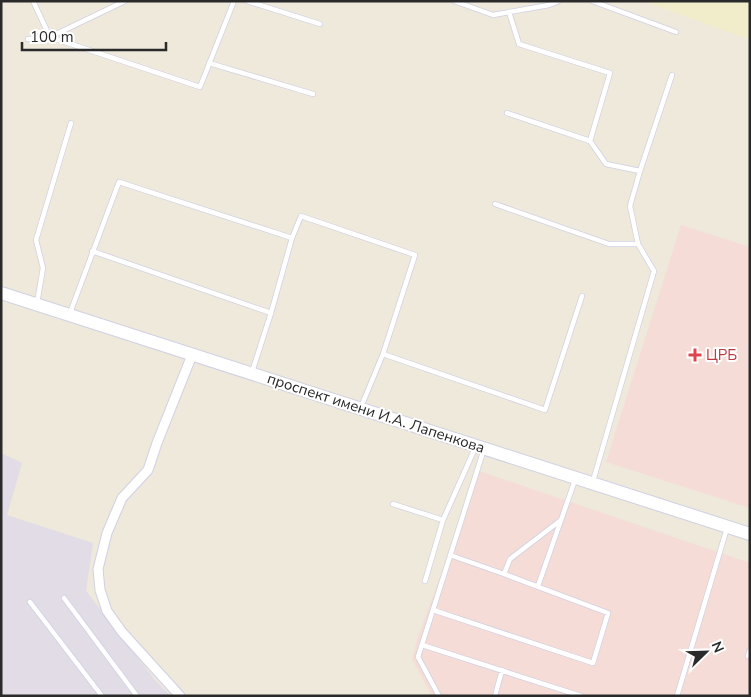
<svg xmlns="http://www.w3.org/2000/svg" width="751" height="697" viewBox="0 0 751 697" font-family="'Nunito Sans',sans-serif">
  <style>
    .industrial { fill: #e1dce5 }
    .education { fill: #f1ecc9 }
    .medical { fill: #f5dcd7 }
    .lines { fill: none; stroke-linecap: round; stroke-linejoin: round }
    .lane-casing { stroke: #d0d0e4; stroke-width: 6 }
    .street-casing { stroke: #d0d0e4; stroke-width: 11 }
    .secondary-casing { stroke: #d0d0e4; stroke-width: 14 }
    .lane { stroke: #fff; stroke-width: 4.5 }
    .street { stroke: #fff; stroke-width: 9 }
    .secondary { stroke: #fff; stroke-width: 12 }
    .health-dot { fill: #e0444e; stroke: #fff; stroke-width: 2 }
    .labels { text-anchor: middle; stroke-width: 4; stroke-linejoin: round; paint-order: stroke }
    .health-label { font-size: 15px; fill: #be3a42; stroke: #fff; text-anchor: start }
    .street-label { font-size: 15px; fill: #2a2a2a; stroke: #fff }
  </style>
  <rect width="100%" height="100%" fill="#eee9db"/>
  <path class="industrial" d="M1,453l21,10 -15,52 86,28 -7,48 69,89 16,16h-170z"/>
  <path class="education" d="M643,1h107v38l-16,-5z"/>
  <path class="medical" d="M681,225l69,22v261l-144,-46z
    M479,471l271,92v133h-318l-20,-37 5,-19z"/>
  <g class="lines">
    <g class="lane-casing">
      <path id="lane" d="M33,1l17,36 75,-36
        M247,1l73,23
        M454,1l39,14 56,-10 10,-4
        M592,1l84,31
        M509,12l10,32 91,29 -20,68
        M28,39l22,-2 150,50 34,-86
        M209,63l104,31
        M507,113l83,28 16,23 34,7
        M495,204l114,40h29
        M92,251l179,62
        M37,303l6,-35 -7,-28 35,-117
        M70,313l49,-131 173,56
        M383,354l162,56 37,-114
        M252,372l19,-59 21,-75 9,-22 114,39 -32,99 -22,53
        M593,481l61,-210 -16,-27 -8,-38 10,-35 32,-96
        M393,504l50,16
        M450,555l54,19
        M425,581l18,-61 33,-74
        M538,586l37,-106
        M64,598l73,98
        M30,602l72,94
        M433,610l160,53 15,-50 -104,-39 6,-15 51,-39
        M422,645l159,51
        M750,650l-2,6h2
        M439,696l-21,-39 66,-208
        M495,696l7,-26
        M677,696l50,-168"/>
    </g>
    <g class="street-casing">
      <path id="street" d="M180,696l-58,-64 -15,-21 -7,-21 -2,-21 9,-36 15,-35 26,-28 9,-27 35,-88"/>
    </g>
    <g class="secondary-casing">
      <path id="secondary" d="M1,293l749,241"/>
    </g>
    <use href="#lane" class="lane"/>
    <use href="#street" class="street"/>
    <use href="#secondary" class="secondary"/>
  </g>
  <path class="health-dot" d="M692.5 347.5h5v5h5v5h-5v5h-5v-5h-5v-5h5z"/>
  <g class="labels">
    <g class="health-label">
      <text x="706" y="360">ЦРБ</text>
    </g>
    <g class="street-label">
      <text transform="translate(376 413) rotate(18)" y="5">проспект имени И.А. Лапенкова</text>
    </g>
  </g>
  <rect width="751" height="697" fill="none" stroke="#2a2a2a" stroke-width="5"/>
  <g transform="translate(706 652) rotate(67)" stroke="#ffffff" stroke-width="4" paint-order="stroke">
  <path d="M0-4L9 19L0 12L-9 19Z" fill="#2a2a2a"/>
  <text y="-8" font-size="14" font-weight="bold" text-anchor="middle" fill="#2a2a2a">N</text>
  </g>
  <path d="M22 42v8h144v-8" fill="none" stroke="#2a2a2a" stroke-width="2.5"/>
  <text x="30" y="42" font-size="15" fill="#2a2a2a" stroke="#ffffff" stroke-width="4" paint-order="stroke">100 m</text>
</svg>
